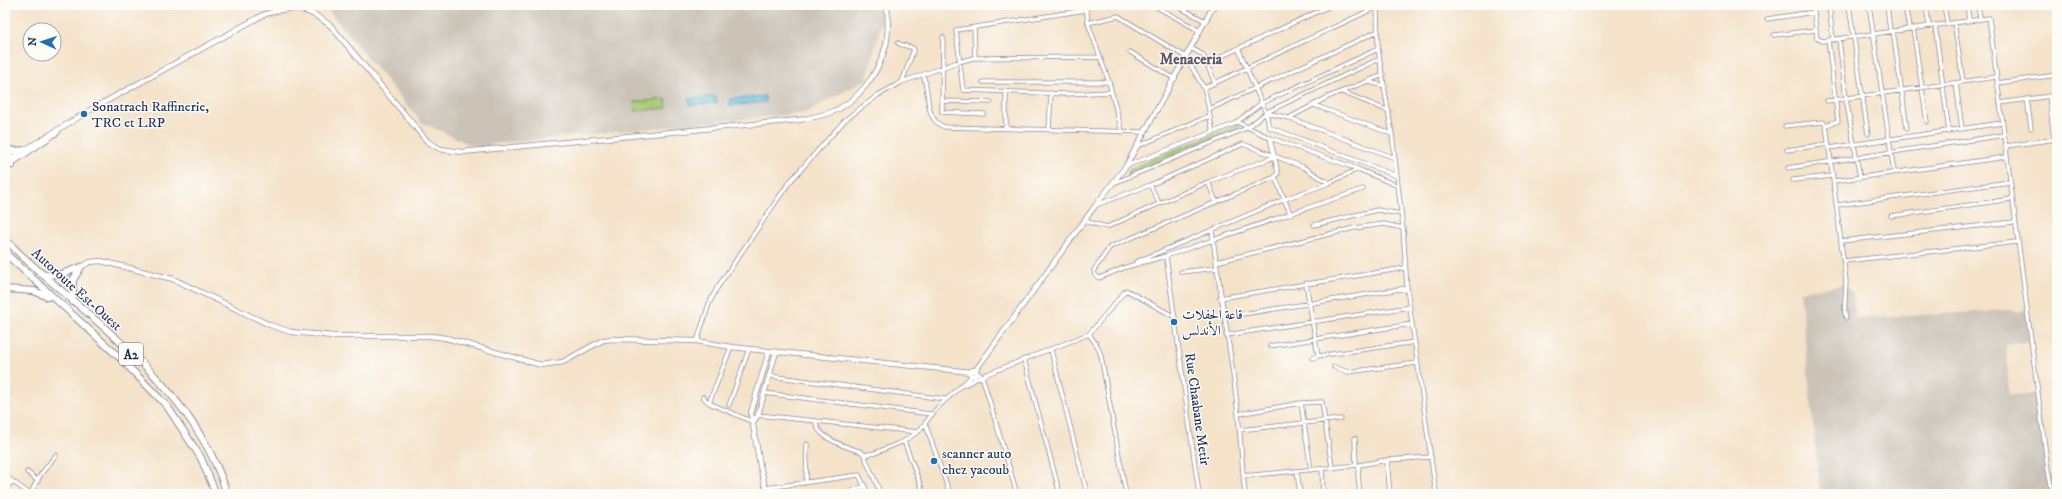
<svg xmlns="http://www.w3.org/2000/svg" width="2062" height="499" viewBox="0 0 2062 499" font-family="'IM FELL DW Pica',Amiri,serif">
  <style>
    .industrial { fill: #cbc3b8 }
    .green { fill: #a9cc76; stroke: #627e6a }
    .water { fill: #59b8d8; stroke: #3a749b }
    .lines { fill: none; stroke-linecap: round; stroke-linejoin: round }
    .street-casing { stroke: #888894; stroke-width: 5 }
    .secondary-casing { stroke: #888894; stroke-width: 6 }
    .highway-casing { stroke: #888894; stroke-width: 8 }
    .street { stroke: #fff; stroke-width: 3.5 }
    .secondary { stroke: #fff; stroke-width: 4.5 }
    .highway { stroke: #fff; stroke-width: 6 }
    .poi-dot { fill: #1f6fb2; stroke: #fdfcf7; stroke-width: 1.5 }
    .labels { text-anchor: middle; stroke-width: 3; stroke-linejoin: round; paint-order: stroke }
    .shield { fill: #fdfcf7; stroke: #5f6c8c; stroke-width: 1 }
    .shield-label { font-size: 13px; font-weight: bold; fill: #1b2f5e }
    .poi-label { font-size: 14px; fill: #1b2f5e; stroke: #fdfcf7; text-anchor: start }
    .street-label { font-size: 14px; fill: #1b2f5e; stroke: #fdfcf7 }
    .neighbourhood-label { font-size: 15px; font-weight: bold; fill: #5d5566; stroke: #fdfcf7 }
  </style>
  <rect width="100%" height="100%" fill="#fdfcf7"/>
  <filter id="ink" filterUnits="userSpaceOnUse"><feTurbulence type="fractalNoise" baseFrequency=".025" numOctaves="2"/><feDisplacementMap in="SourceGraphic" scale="8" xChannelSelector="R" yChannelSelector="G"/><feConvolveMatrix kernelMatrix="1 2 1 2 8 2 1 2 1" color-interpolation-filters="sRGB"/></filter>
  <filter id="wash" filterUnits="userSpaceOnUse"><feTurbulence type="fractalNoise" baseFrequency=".012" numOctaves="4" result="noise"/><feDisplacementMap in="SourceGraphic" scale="16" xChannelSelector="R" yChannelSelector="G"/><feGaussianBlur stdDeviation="0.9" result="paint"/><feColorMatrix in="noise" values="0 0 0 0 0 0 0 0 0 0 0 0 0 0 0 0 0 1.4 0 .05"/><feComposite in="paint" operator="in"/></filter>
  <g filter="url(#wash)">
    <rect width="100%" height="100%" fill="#f4e2c9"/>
    <path class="industrial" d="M324,5h559l1,8 -17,66 -62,34 -332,33 -52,-24z
      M1843,285l10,8 2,26 154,-9 7,2 10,-1 4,30 -24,4 3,50 27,-1 11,81h10v19h-237l-20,-203z"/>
    <path class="green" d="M666,99l1,9 -32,3 -1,-9z
      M1237,124l4,4 -114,48 1,-5 6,-4z"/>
    <path class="water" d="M716,96l1,7 -27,2 -1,-6z
      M765,96l1,6 -36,4v-7z"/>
  </g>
  <g filter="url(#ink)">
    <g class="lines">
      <g class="street-casing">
        <path id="street" d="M1086,5l2,18 21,59 13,50
          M1153,5l47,26
          M1175,5l30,16
          M1377,5l1,44 14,85 11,94 4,60 29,206
          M1813,5l4,33 5,3 167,-23 59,452 5,24
          M1829,5l4,35
          M1849,5l19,129
          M1869,5l25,167
          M1887,5l3,26
          M1905,5l4,23
          M1926,5l3,21
          M1944,5l3,18
          M1967,5l2,15
          M1978,5l2,13
          M1086,10l-130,20 7,60 103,4 45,-2
          M1767,19l47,-7
          M1954,22l9,59
          M1088,23l30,-7 68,41 18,31
          M1935,25l14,107
          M974,27l1,31
          M1913,28l14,94
          M1893,31l14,97
          M1774,35l42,-5
          M943,37l-1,75 42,2
          M1839,39l7,60 14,79
          M898,43c5,4 12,2 16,6l-12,33
          M1191,48l12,7 12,28
          M1238,48l28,65 3,14 128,49
          M1130,52l45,27
          M1207,63l125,-58
          M923,75c8,18 0,45 22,52l200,5
          M983,82h126
          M1369,82l16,4
          M1956,83l6,46
          M1997,83l60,-8
          M1006,92v36
          M1342,92l47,19
          M2049,96l5,43
          M2027,99l4,29
          M942,101l49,1
          M1827,101l169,-24
          M2000,103l57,-8
          M1314,105l78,29
          M1210,109l168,-78
          M1267,113l22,5 106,40
          M1289,118l39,-21 55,-22
          M1237,122l33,16 88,31 40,17
          M1826,125l20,156c0,9 -3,30 0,37
          M1785,126l38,-4 3,3 12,-4 -10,-81
          M1049,129l2,-36
          M1213,132c-4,-15 -4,-29 -9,-44l173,-81
          M1270,138l8,35 -3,4 15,36
          M1138,146l71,-30
          M2005,146l52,-7
          M1829,148l173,-25
          M1787,150l41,-6
          M1126,166l108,-42 28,-21 116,-54
          M1788,168l216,-33
          M1275,177l-165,70 -16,23 1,5 4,3 27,-11 40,-11 197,-67
          M1793,180l40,-4
          M1834,181l172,-24
          M1208,182l8,20
          M1114,183l133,-55 20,-16 112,-53
          M1150,185l9,18
          M1096,205l54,-20 93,-41 60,23 26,16
          M1837,205l173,-23
          M1891,216l121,-17
          M1084,221l23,6 101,-45 66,-25
          M1314,225l63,-15 24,4
          M1212,230c7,62 20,123 26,185 3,26 4,53 7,79
          M1841,241l173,-19
          M1166,256l33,238
          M1844,261l173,-19
          M1136,262l149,-63 44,-16 29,-14
          M1216,262l138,-34 30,-4 19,4
          M1181,272l35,-4
          M1306,283l12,73
          M1220,298l185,-30
          M1224,317l183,-29
          M1089,334l9,13 3,9 25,138
          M1226,335l184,-28
          M697,341l12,-37 8,-16 71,-104 57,-64 33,-25 24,-13 53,-19 18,-5 127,-1
          M1270,346l142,-22
          M1051,350l36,144
          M1312,358l6,-2 97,-14
          M1024,359l36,135
          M1334,367l14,5 69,-9
          M976,372l6,4 35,118
          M770,376l175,23
          M964,385l18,-9 107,-42 37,-44 49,27
          M764,393l167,21
          M703,397l6,6 44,19
          M709,403l22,-56
          M1301,403l10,67
          M729,405l20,-56
          M1238,414l63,-11 21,-1 10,65
          M758,415l58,6c-1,17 33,27 46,31l2,3 11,-2 29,-12 14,-9 20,-25 34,-31
          M816,421l102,11
          M925,423l25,71
          M1239,430l102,-11
          M1355,438l1,27
          M904,441l20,53
          M864,455l17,39
          M1387,460l3,34
          M1359,465l-1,10 2,19
          M1322,469l1,25
          M1297,471l3,23
          M27,472l11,9
          M5,476l25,18
          M1243,476l116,-11 28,-5 44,-3
          M806,483l1,-39
          M766,488l93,-13 9,19
          M5,489l7,-7
          M30,494l11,-20 15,-19
          M844,494l21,-8"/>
      </g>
      <g class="secondary-casing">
        <path id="secondary" d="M5,162l87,-53 171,-94c29,-11 44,-8 68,11l96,115 13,8 22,3 337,-32c10,-2 21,-4 30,-7 29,-10 50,-40 57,-68 3,-13 2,-27 1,-40
          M5,168l53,-36
          M81,267l9,-5 11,-1 72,18 97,46 21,7 42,4h98l15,2 95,27 22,-3 40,-22 11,-1 83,2 34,6 240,25
          M970 373a3 3 0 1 1 6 0a3 3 0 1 1-6 0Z
          M975,371l120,-165 31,-40 88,-161
          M753,422l5,-7 18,-63
          M767,494l-7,-28 -9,-53 18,-62"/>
      </g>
      <g class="highway-casing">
        <path id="highway" d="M5,146l7,5 14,-1
          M5,148l7,17
          M5,239l16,16c76,70 175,135 206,239
          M5,253l114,104 48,49 34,52 15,36
          M43,275l18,-1 20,-7
          M5,289l29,2 14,6
          M73,302v-22l8,-13"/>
      </g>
      <use href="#street" class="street"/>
      <use href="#secondary" class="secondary"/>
      <use href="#highway" class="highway"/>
    </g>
  </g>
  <g class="poi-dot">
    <circle cx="84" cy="114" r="4"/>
    <circle cx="1174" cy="322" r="4"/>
    <circle cx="934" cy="461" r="4"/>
  </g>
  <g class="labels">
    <rect class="shield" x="119" y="343" width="24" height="22" rx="3"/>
    <g class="shield-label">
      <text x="131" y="359">A2</text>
    </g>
    <g class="poi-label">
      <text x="92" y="111">Sonatrach Raffinerie,<tspan x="92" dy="16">TRC et LRP</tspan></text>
      <text x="1182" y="319">قاعة الحفلات<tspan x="1182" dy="16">الأندلس</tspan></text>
      <text x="942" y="458">scanner auto<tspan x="942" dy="16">chez yacoub</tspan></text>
    </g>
    <g class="street-label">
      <text transform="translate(77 289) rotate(42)" y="5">Autoroute Est-Ouest</text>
      <text transform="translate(1198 409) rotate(82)" y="5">Rue Chaabane Metir</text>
    </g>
    <g class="neighbourhood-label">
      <text x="1191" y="64">Menaceria</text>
    </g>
  </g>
  <rect width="2062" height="499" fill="none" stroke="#fdfcf7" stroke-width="20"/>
  <g transform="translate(42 42) rotate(273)"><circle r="19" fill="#fdfcf7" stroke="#a3aaba"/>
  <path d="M0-3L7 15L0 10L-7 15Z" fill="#1f6fb2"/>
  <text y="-6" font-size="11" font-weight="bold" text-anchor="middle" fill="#1b2f5e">N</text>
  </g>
</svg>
